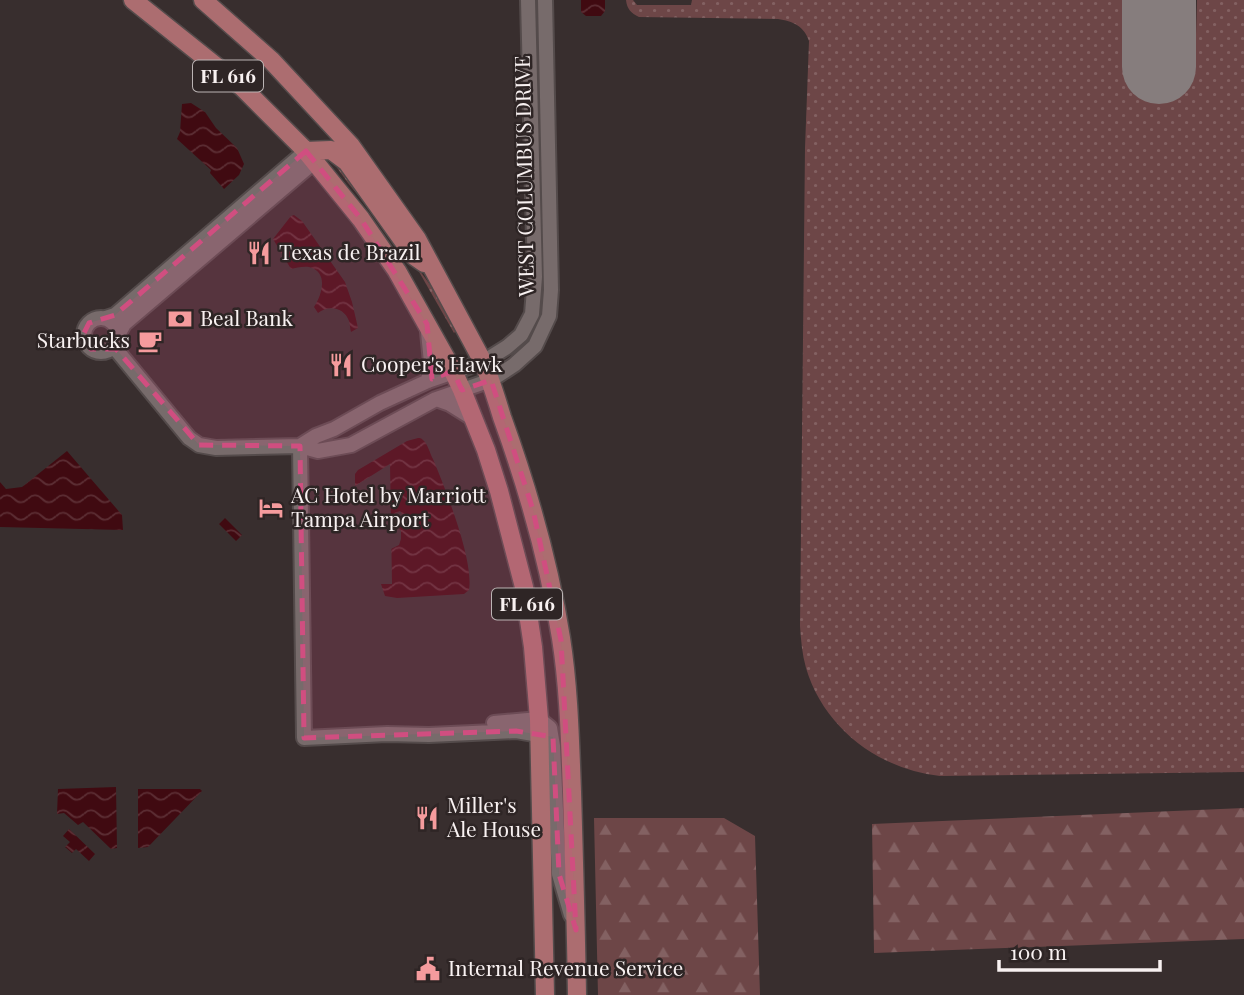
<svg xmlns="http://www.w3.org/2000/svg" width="1244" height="995" viewBox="0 0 1244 995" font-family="'Playfair Display',serif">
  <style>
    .grass { fill: url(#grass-dots) }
    .forest { fill: url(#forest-firs) }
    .water { fill: url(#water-waves) }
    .pier { fill: #382e2e }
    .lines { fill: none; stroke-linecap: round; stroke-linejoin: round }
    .runway { stroke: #867d7d; stroke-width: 74 }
    .minor-casing { stroke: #544b4b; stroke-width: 18 }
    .major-casing { stroke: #544b4b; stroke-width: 21 }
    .minor { stroke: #776b6b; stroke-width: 14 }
    .major { stroke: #ac6d70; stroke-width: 18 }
    .marked { fill: #d04e80; fill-opacity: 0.2; stroke: #d04e80; stroke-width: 5; stroke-dasharray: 14 9; stroke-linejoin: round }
    .labels { text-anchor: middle; stroke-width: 5; stroke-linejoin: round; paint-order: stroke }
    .shield { fill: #2e2525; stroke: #bbb4b4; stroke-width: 2 }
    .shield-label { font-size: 19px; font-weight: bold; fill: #f8f1f1 }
    .street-label { font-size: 21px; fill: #f8f1f1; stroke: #2e2525 }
    .poi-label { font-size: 21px; fill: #f8f1f1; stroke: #2e2525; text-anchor: start }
  </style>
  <defs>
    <pattern id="grass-dots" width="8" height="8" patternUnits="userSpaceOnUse" patternTransform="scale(1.75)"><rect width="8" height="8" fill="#6d4647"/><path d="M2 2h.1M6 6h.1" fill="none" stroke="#836162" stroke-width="1.8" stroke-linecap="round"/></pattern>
    <pattern id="forest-firs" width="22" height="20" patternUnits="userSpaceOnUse" patternTransform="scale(1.75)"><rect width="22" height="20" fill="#6d4647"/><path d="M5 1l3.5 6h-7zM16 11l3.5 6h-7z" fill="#836162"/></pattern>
    <pattern id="water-waves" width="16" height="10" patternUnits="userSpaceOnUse" patternTransform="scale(1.75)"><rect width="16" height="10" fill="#400a11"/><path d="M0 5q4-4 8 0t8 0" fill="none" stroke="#5c2e34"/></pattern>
  </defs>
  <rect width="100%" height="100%" fill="#382e2e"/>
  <path class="grass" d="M626,0h7l4,5h54l1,-5h431v67l72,2 2,-69h47v772l-304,4c-62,-7 -116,-48 -134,-108 -4,-14 -5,-28 -6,-42l5,-478 4,-107c-5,-15 -16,-20 -31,-22l-139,-2c-8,-4 -12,-8 -13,-17z
    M328,155l11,6 92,125 25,45 -2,2 -40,-70 -66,-80z"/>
  <path class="forest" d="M1244,808v131l-370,14 -2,-129z
    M594,818h130l31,18 5,159h-162z"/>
  <path class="water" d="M581,0h24v11l-4,5h-15l-5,-4z
    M191,103l14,9 11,16 21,20 7,16 -5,11 -15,14 -14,-16 1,-3 -34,-31 3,-7 2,-28z
    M294,215l8,6 43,61 7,20 6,26 -7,4c-1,-3 -1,-8 -2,-11 -5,-14 -21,-16 -31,-8l-4,-6c8,-12 15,-35 -5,-40 -6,-1 -13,1 -18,2l-18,-30 18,-23z
    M418,438c2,0 3,0 5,2 5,4 7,14 10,19 12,29 41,101 36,131l-5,4 -67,4 -12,-2 -4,-12h11l-2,-120 -35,22v-12l3,-4 49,-29z
    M67,451l55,64 1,15 -123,-3v-45l6,7 16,-2z
    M225,518l17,17 -6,6 -17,-17z
    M116,787l1,61 -6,1 -28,-27 -5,3 -14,-12 -7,1 1,-25z
    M138,789h62l2,2 -54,56 -10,1z
    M69,829l26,25 -6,7 -13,-12 -4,4 -7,-6 5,-5 -7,-6z"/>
  <path class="pier" d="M400,511l8,11 -9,6 2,3v8l-2,6 -8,4v-33z"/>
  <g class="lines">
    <path class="runway" d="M1159,67v-67"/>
    <g class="minor-casing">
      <path id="minor" d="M84 335a17 17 0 1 1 34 0a17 17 0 1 1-34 0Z
        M106,318l9,-3 191,-164
        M428,332l3,30 -3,19
        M119,333l5,-9 190,-162
        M114,347l75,91 10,7 17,3 84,-2 18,5 33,-6 85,-46 55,-19 23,-15 21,-19 14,-30 2,-26 -6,-290
        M436,399l14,5 24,15
        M300,446l16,-10 18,-7 46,-26 48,-22 55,-19 24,-15 14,-12 11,-21 3,-37 -7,-277
        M300,446l4,292 83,-4 42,1 87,-4 23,4
        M494,723l45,-4 11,9 3,18 6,128 12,41"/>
    </g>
    <g class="major-casing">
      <path id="major" d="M133,0l109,87 64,64 55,68 36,52 56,100 9,19 24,60 13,41 25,96 9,60 6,72 6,276
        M203,0l68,60 80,86 66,93 66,123c8,18 13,36 19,55 26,72 47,145 59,221 8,51 9,103 11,154 2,68 4,135 5,203
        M306,151l25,-1 16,12 67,94 10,7"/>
    </g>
    <use href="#minor" class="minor"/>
    <use href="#major" class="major"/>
  </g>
  <path class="marked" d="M306,151l55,68 66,105 5,55 21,-8 9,19 29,-10 42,130 28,130 15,290 -17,-56 -6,-137 -37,-6 -212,7 -4,-292 -101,-1 -83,-96h-25l-7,-16 5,-10 26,-8z"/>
  <defs>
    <g id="restaurant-bare" transform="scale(1.89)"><path d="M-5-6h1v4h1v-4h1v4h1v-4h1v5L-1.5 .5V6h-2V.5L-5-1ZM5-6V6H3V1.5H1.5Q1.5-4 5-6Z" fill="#f59b9d" stroke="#2e2525" stroke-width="2.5" paint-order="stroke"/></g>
    <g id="bank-bare" transform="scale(1.89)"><path d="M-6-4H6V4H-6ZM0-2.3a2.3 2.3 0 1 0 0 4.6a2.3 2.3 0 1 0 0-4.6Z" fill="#f59b9d" stroke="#2e2525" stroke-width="2.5" paint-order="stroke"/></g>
    <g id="cafe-bare" transform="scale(1.89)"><path d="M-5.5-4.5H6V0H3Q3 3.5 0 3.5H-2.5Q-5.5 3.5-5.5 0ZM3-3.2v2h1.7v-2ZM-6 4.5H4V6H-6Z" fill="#f59b9d" stroke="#2e2525" stroke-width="2.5" paint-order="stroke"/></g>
    <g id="hotel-bare" transform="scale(1.89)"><path d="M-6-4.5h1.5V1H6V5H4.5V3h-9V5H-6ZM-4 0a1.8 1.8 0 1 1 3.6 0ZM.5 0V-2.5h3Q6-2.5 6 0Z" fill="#f59b9d" stroke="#2e2525" stroke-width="2.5" paint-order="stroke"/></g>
    <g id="civic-bare" transform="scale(1.89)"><path d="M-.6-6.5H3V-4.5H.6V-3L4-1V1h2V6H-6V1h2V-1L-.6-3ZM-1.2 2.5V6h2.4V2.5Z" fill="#f59b9d" stroke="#2e2525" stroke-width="2.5" paint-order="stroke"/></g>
  </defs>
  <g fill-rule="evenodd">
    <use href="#restaurant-bare" x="259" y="253"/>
    <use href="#bank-bare" x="180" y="319"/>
    <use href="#cafe-bare" x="150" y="341"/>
    <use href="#restaurant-bare" x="341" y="365"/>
    <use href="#hotel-bare" x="271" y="508"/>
    <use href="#restaurant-bare" x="427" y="818"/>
    <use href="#civic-bare" x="428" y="969"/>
  </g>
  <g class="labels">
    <g class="shield">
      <rect x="193" y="60.5" width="70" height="31" rx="5"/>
      <rect x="492" y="588.5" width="70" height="31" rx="5"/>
    </g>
    <g class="shield-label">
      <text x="228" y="83">FL 616</text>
      <text x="527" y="611">FL 616</text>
    </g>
    <g class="street-label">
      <text transform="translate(525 176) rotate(-91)" y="7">WEST COLUMBUS DRIVE</text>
    </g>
    <g class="poi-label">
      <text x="279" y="260">Texas de Brazil</text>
      <text x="200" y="326">Beal Bank</text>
      <text x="130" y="348" text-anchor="end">Starbucks</text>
      <text x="361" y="372">Cooper's Hawk</text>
      <text x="291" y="503">AC Hotel by Marriott<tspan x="291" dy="24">Tampa Airport</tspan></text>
      <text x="447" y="813">Miller's<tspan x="447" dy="24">Ale House</tspan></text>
      <text x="448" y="976">Internal Revenue Service</text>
    </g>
  </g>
  <path d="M999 960v10h161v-10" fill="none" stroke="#f8f1f1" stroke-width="3.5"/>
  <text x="1010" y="960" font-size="21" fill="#f8f1f1" stroke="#2e2525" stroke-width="5" paint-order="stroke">100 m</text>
</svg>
